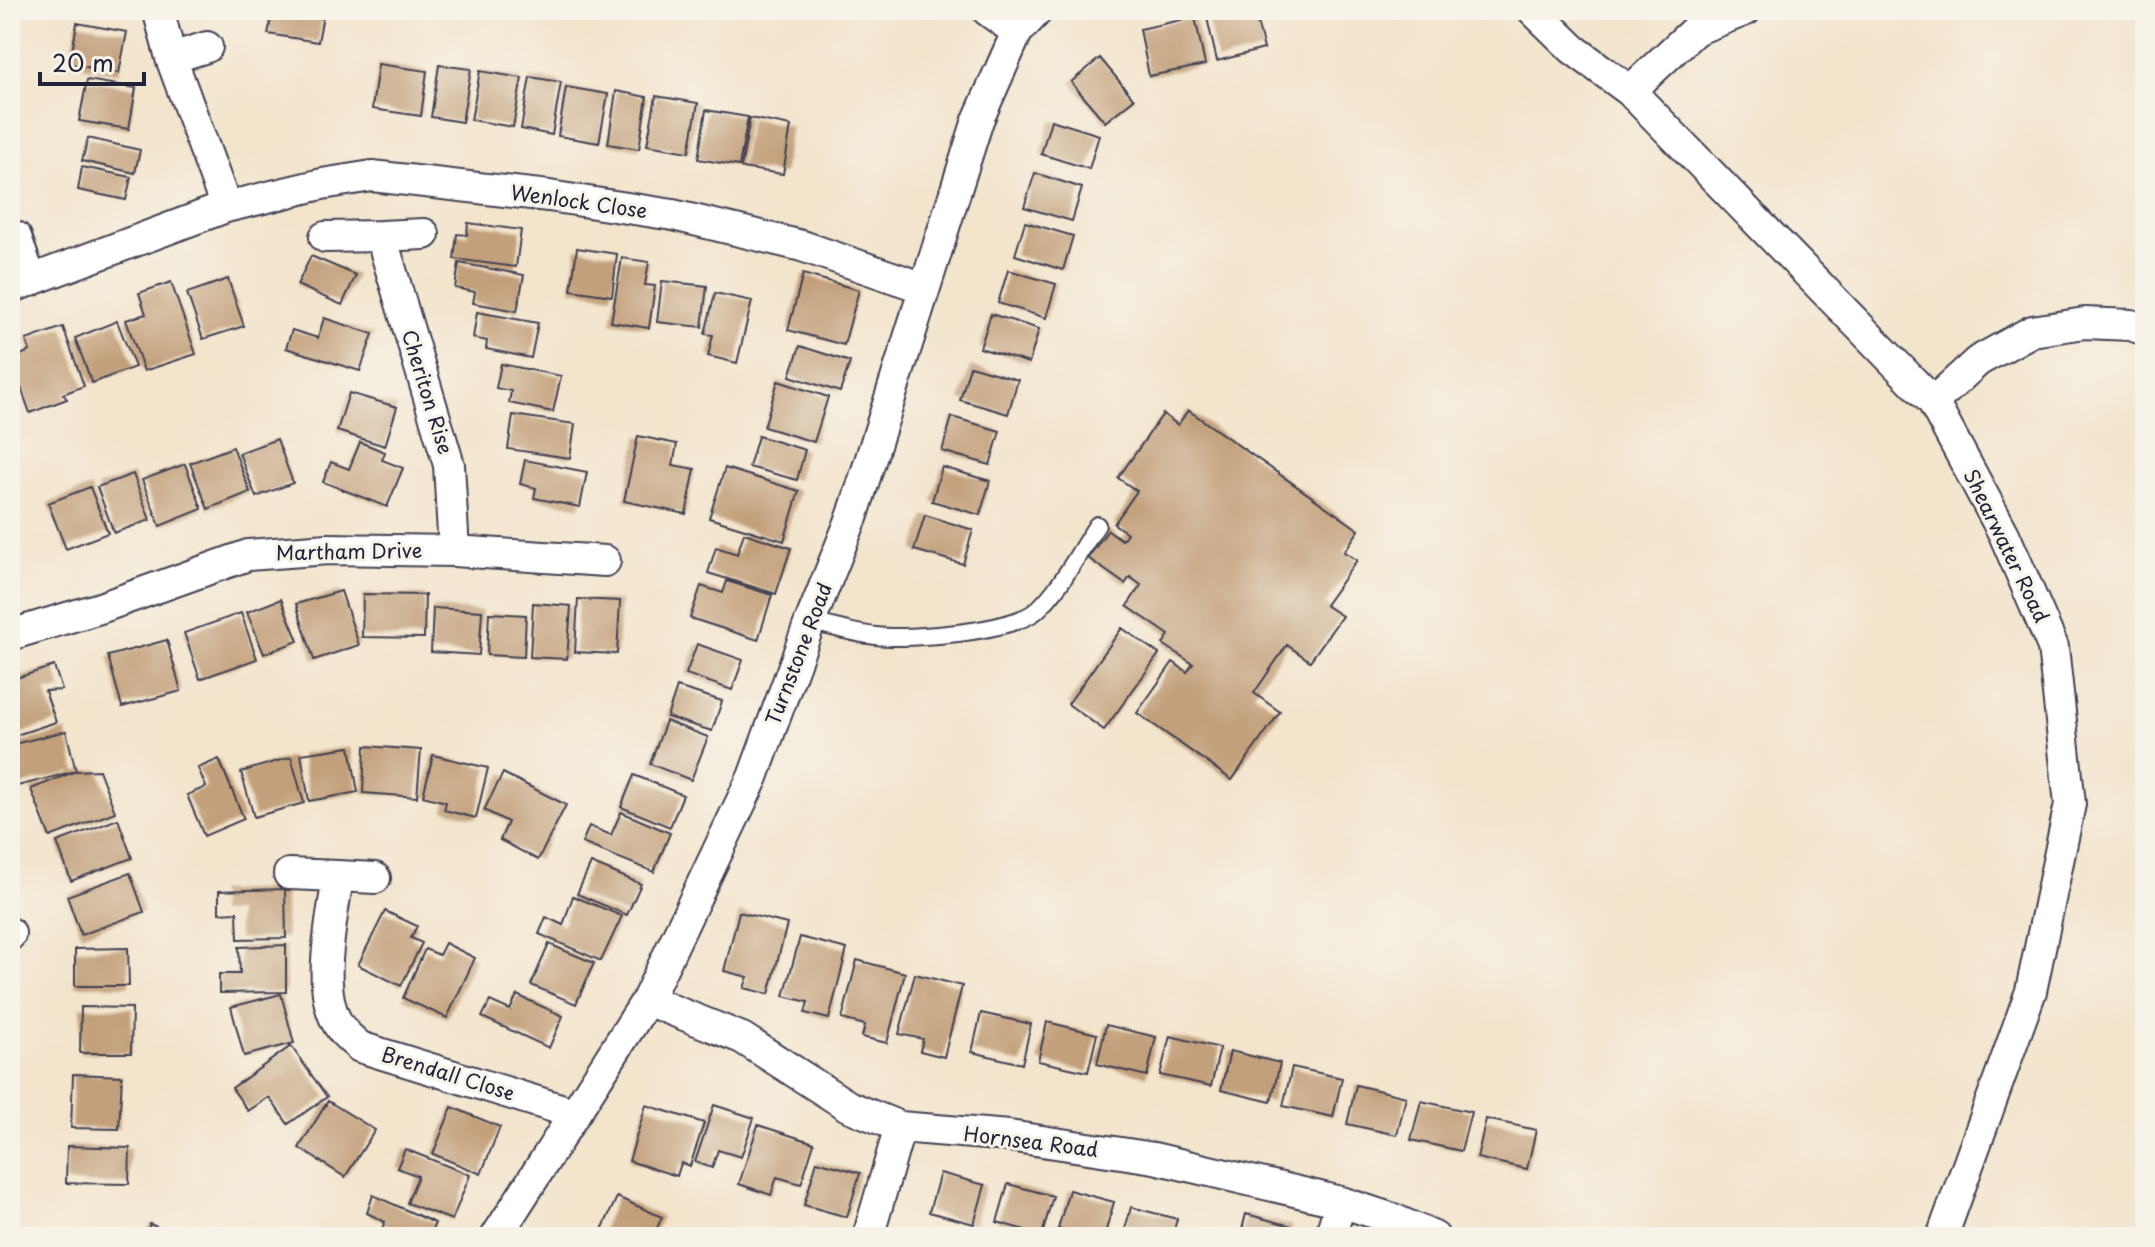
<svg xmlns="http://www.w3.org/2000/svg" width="2155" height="1247" viewBox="0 0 2155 1247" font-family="'Playpen Sans',sans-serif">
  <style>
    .building { fill: #c3a07b }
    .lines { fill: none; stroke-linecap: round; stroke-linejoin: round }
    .lane-casing { stroke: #413f51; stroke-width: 20 }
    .street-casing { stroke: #413f51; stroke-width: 34 }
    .lane { stroke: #fff; stroke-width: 16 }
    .street { stroke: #fff; stroke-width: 30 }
    .labels { text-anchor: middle; stroke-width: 6; stroke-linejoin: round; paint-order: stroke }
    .street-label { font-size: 20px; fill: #22223b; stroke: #f7f3e8 }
  </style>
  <rect width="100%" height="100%" fill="#f7f3e8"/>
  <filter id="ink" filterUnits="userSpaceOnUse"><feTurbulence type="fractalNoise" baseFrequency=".0125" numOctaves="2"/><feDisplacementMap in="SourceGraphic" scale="16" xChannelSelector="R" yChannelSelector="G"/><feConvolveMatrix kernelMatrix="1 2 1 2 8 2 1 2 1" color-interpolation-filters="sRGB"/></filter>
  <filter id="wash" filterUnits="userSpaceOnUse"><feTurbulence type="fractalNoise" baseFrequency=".006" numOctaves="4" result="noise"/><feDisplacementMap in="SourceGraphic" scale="32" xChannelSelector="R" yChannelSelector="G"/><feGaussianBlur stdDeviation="1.8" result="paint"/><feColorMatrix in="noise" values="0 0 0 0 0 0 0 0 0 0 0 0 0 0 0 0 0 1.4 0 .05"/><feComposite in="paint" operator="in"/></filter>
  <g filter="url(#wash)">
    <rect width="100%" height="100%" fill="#f3e4cc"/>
    <g id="blocks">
      <path class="building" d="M273,10h51l-6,32 -50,-8z
        M1241,10h13l10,39 -47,12 -10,-43z
        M1195,17l10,48 -56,11 -9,-47z
        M77,23l50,9 -8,41 -49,-9z
        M1100,58l34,41 -29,23 -34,-40z
        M378,64l49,7 -6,45 -49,-7z
        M439,65l32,4 -9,53 -31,-5z
        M480,71l42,7 -9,49 -42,-7z
        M530,77l31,5 -9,53 -31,-6z
        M87,80l49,8 -7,41 -50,-8z
        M566,87l42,7 -9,49 -41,-7z
        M616,91l31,6 -8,52 -31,-5z
        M656,96l42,7 -9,49 -42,-7z
        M706,110l42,7 -9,49 -41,-7z
        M750,118l41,8 -8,48 -42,-6z
        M1051,120l48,15 -10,34 -48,-15z
        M88,138l52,12 -5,23 -53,-12z
        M82,167l49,10 -5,23 -48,-10z
        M1035,173l47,15 -10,33 -48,-14z
        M1025,222l48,14 -10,34 -48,-15z
        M468,223l53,7 -5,37 -62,-8 3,-25 10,1z
        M577,248l40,6 -5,42 -41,-6z
        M311,256l45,19 -14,30 -45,-20z
        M622,258l27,4 -4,23 10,1 -6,42 -38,-6z
        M459,263l65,12 -7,36 -44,-8 2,-11 -20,-4z
        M1008,270l48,14 -10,34 -48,-15z
        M803,274l56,16 -15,55 -56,-15z
        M228,279l16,47 -41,13 -16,-46z
        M662,281l45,5 -5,41 -45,-5z
        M171,282l25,72 -52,17 -18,-51 20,-6 -7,-21z
        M715,293l37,8 -15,62 -29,-7 5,-21 -8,-1z
        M477,312l61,11 -7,35 -45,-9 1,-8 -14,-3z
        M991,314l48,15 -10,34 -49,-15z
        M324,318l49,16 -13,37 -74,-23 6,-18 26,8z
        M117,321l18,46 -43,16 -17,-45z
        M63,327l21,59 -21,8 4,5 -37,14 -19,-54 19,-8 -4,-11z
        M800,346l50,16 -10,30 -50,-16z
        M501,364l60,12 -8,36 -44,-9 2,-12 -15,-3z
        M970,366l48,14 -10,34 -48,-14z
        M778,381l50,16 -14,45 -50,-15z
        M349,393l48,14 -12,39 -48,-15z
        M1188,410l171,120 -15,22 13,8 -32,45 17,11 -32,45 -23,-16 -33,48 26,19 -48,68 -95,-67 36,-51 14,10 6,-8 -30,-20 6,-9 -42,-29 14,-21 -11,-8 -5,7 -37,-26 20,-28 14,10 5,-7 -13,-9 23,-33 -19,-13 45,-64 15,11z
        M513,415l62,9 -5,34 -62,-9z
        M952,417l48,14 -10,34 -48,-14z
        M638,436l39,8 -4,21 22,4 -9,45 -62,-13z
        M758,436l47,14 -8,30 -48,-13z
        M277,439l16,44 -37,14 -17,-44z
        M360,442l25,10 -3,8 21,8 -16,39 -64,-25 8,-20 18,7z
        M233,447l17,45 -42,17 -18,-46z
        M525,460l62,12 -7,35 -46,-9 2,-10 -16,-4z
        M185,464l17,45 -42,17 -18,-46z
        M942,467l48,14 -10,34 -48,-14z
        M725,468l74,23 -15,50 -75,-23z
        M133,474l17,46 -36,13 -17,-46z
        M90,487l18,46 -42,16 -18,-46z
        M925,515l48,15 -10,34 -49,-14z
        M744,533l47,15 -15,46 -68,-21 8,-26 21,7z
        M727,581l45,14 -14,45 -68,-22 11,-32 22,7z
        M341,591l18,54 -45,15 -18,-56z
        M363,594l62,1 -1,43 -62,-1z
        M281,599l17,42 -34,13 -17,-42z
        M578,599l42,2 -3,53 -42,-2z
        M533,603l38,3 -4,53 -37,-2z
        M433,608l49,3 -3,44 -48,-3z
        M241,613l16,46 -57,20 -16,-46z
        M489,613l37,2 -2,42 -37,-2z
        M1122,628l37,26 -55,76 -36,-26z
        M167,640l14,51 -59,16 -14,-51z
        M697,644l46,16 -11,30 -46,-16z
        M54,666l8,24 -17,1 11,31 -46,15v-57z
        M677,687l45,14 -10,30 -45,-14z
        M666,721l42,16 -17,43 -41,-16z
        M66,731l10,40 23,-1 16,42 -65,25 -19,-48 45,-18 -66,17v-43z
        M365,746l56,4 -4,47 -54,-4z
        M350,747l8,45 -49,9 -8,-47z
        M433,755l55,13 -12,50 -32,-8 2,-8 -23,-6z
        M291,757l13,46 -50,14 -13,-45z
        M219,759l25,60 -40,17 -17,-41 19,-8 -8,-19z
        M503,773l63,32 -28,55 -38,-20 8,-18 -24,-12z
        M634,775l49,20 -13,32 -49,-20z
        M621,812l49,21 -16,39 -72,-29 7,-17 22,9z
        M118,819l14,39 -61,23 -14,-39z
        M591,863l50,21 -14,31 -50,-21z
        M130,873l14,39 -63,23 -14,-39z
        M285,889l1,49 -48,1 -1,-27 -18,1v-22z
        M573,896l49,20 -21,45 -62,-27 7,-17 17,8z
        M385,911l32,15 -6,12 11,5 -21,43 -43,-21z
        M739,912l48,12 -18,70 -25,-6 4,-11 -24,-6z
        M800,937l47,12 -18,70 -24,-6 3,-11 -24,-6z
        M445,943l30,15 -28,60 -44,-20 22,-49 14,6z
        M549,944l45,19 -18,41 -45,-19z
        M286,945v47l-67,1v-19h21l-1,-27z
        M128,948l1,38h-54v-37z
        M857,960l48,13 -18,70 -25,-6 3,-12 -23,-6z
        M915,974l47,12 -18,71 -24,-6 3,-12 -24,-5z
        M281,994l13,49 -50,13 -13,-49z
        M517,995l46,21 -14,32 -67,-31 8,-16 20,9z
        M81,1007l51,1 -1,45h-51z
        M981,1013l50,11 -9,40 -50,-12z
        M1047,1022l50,12 -9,38 -50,-11z
        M1106,1025l50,12 -9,39 -50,-12z
        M1170,1036l50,12 -9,38 -51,-11z
        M291,1046l36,51 -39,27 -19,-27 -21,14 -16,-23z
        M1230,1051l50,12 -9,39 -50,-12z
        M1292,1067l50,11 -9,39 -50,-11z
        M73,1074l49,2 -3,53 -48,-1z
        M1356,1085l50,12 -9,38 -50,-11z
        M328,1101l47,29 -30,47 -46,-29z
        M1421,1101l50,11 -10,39 -50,-11z
        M646,1105l58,18 -14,43 -9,-3 -4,13 -48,-15z
        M714,1105l40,13 -13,39 -23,-7 -6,18 -17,-6z
        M452,1107l48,20 -19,47 -48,-20z
        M1486,1119l50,11 -9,39 -50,-11z
        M758,1125l56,18 -13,41 -24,-7 -6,18 -32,-11z
        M67,1146l63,2 -1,36 -63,-1z
        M405,1149l65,26 -18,45 -45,-17 11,-27 -21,-8z
        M817,1161l43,12 -13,44 -43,-12z
        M940,1173l45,12 -11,39 -45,-12z
        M1008,1184l45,12 -11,39 -45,-13z
        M1069,1190l45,12 -10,35h-15l-31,-8z
        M373,1195l62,28 -6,14h-51l7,-15 -18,-9z
        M617,1197l45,20 -9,20h-42l-10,-5z
        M1131,1207l46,12 -5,18h-49z
        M1246,1214l46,12 -3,11h-49z
        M150,1224l30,13h-36z"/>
    </g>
  </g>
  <g filter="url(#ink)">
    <use href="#blocks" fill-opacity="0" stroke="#413f51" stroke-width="2"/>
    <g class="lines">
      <g class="lane-casing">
        <path id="lane" d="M810,622c22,4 44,12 66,14 33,4 137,-4 161,-26 25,-23 41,-57 60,-85"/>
      </g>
      <g class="street-casing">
        <path id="street" d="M987,10l30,22
          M1533,10l40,39 57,42 303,311 71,132 49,113 17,157 -39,187 -89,246
          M159,13l12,45 55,149
          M171,58l36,-11
          M1630,91l65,-61 51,-20
          M381,236l43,-2
          M16,237l15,44
          M325,237l56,-1 68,229 5,86
          M10,288l216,-81 96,-23 50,-8 177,20 124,19 129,31 122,42
          M1933,402l45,-41 54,-30 53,-8 46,2 14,5
          M10,635l90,-27 148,-53 80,-6 126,2 151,10
          M289,874l49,2c-5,42 -25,118 4,154 5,6 12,12 18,17l213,66
          M338,876l37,2
          M10,933v2
          M647,1000l95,38 106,68 52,21 109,9 145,22 187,44 52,17 41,18
          M496,1237l151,-237 106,-223 57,-155 43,-107 125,-395 39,-88 21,-22
          M868,1237l32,-110
          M1330,1237l11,-35"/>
      </g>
      <use href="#lane" class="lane"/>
      <use href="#street" class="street"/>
    </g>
  </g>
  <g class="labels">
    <g class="street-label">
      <text transform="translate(579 202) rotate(8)" y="7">Wenlock Close</text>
      <text transform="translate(427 392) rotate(73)" y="7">Cheriton Rise</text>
      <text transform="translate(2006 546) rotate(64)" y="7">Shearwater Road</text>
      <text transform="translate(349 552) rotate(-1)" y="7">Martham Drive</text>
      <text transform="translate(799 654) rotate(-69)" y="7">Turnstone Road</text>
      <text transform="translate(448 1074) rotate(17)" y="7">Brendall Close</text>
      <text transform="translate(1031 1142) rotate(7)" y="7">Hornsea Road</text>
    </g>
  </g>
  <rect width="2155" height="1247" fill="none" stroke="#f7f3e8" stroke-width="40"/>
  <path d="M40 72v12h104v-12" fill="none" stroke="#22223b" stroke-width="4"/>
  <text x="52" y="72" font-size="24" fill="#22223b" stroke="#f7f3e8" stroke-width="6" paint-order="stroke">20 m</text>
</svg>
